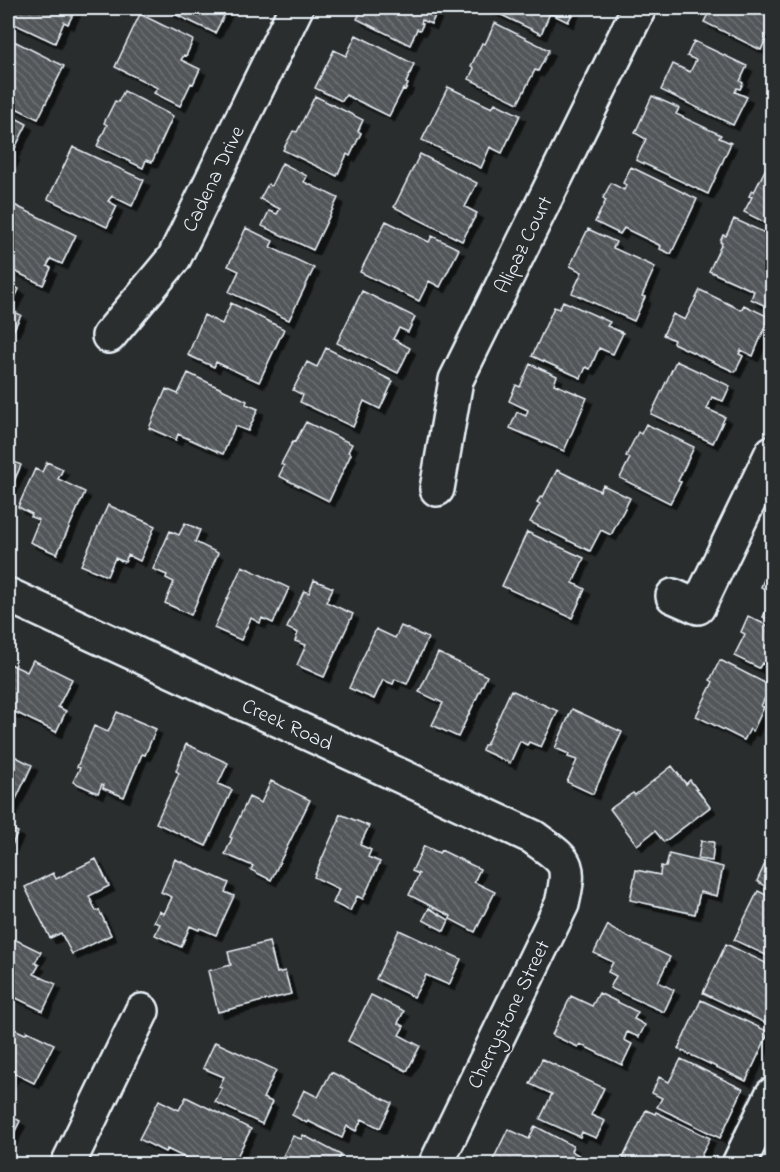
<svg xmlns="http://www.w3.org/2000/svg" width="780" height="1172" viewBox="0 0 780 1172" font-family="'Indie Flower',sans-serif">
  <style>
    .building { fill: url(#building-back-hatch); stroke: #e8f1f8; stroke-width: 1.5; filter: url(#shadow) }
    .lines { fill: none; stroke-linecap: round; stroke-linejoin: round }
    .minor-casing { stroke: #e8f1f8; stroke-width: 38 }
    .minor { stroke: #2a2d2e; stroke-width: 33 }
    .labels { text-anchor: middle; stroke-width: 4.5; stroke-linejoin: round; paint-order: stroke }
    .street-label { font-size: 21px; fill: #e8f1f8; stroke: #2a2d2e }
  </style>
  <defs>
    <pattern id="building-back-hatch" width="6" height="6" patternUnits="userSpaceOnUse" patternTransform="scale(1.5)"><rect width="6" height="6" fill="#535759"/><path d="M-1 5l2 2M0 0l6 6M5-1l2 2" fill="none" stroke="#6c7072"/></pattern>
    <filter id="shadow"><feDropShadow dx="5.5" dy="5.5" stdDeviation="0" flood-color="#0009"/></filter>
  </defs>
  <rect width="100%" height="100%" fill="#2a2d2e"/>
  <filter id="ink" filterUnits="userSpaceOnUse"><feTurbulence type="fractalNoise" baseFrequency=".0167" numOctaves="2"/><feDisplacementMap in="SourceGraphic" scale="12" xChannelSelector="R" yChannelSelector="G"/><feConvolveMatrix kernelMatrix="1 2 1 2 8 2 1 2 1" color-interpolation-filters="sRGB"/></filter>
  <g filter="url(#ink)">
    <path class="building" d="M8,8h68l-8,16 -4,-2 -9,21 -47,-22z
      M162,8h66l-13,25z
      M363,8l10,1 66,-1 -8,16 -9,-4 -1,3 2,1 -3,6 -3,-1 -7,16 -53,-26z
      M487,8h88l-7,14 -18,-9 -9,21z
      M711,8h61v17l-11,25 -57,-28z
      M140,14l53,26 -7,16 -2,-1 -3,5 19,9 -7,15 -2,-1 -11,23 -26,-13 4,-5 -43,-21z
      M495,23l54,27 -11,21 -3,-1 -17,33 -49,-24 5,-11 -3,-2 11,-23 3,1z
      M356,35l58,29 -8,19 2,1 -3,6 -2,-1 -14,27 -43,-21 -4,6 -27,-13 19,-38 12,6z
      M8,38l56,28 -26,53 -30,-15z
      M694,41l53,25 -7,15 3,2 -3,6 -3,-1 -2,4 12,5 -14,28 -72,-35 12,-26 17,8 6,-12 -9,-4z
      M448,87l44,21 3,-5 25,12 -18,38 -12,-6 -9,21 -59,-28z
      M124,91l49,25 -21,46 -6,-2 -3,8 -46,-22 10,-21 -3,-2 11,-22 3,1z
      M315,96l48,24 -5,11 3,2 -11,23 -3,-2 -10,22 -54,-26 10,-19 4,1z
      M652,96l27,12 -3,6 45,21 -2,3 12,5 -23,51 -72,-34 10,-21 -11,-6z
      M8,114l19,10 -15,30 2,1 -3,7 -2,-1 -1,2z
      M73,147l71,33 -12,26 -20,-10 -4,5 9,5 -10,21 -59,-28z
      M420,154l57,29 -12,24 12,6 -15,28 -68,-34z
      M770,160l2,1v65l-28,-14 8,-15 -3,-1 3,-6 2,2z
      M282,163l25,13 -3,6 34,16 -25,52 -51,-24 7,-15 8,3 3,-5 -20,-10 8,-15 3,2z
      M631,167l66,32 -26,55 -11,-5 1,-3 -37,-18 -4,6 -25,-12 11,-22 -3,-2 8,-15 13,7 2,-5 -3,-2z
      M8,202l68,33 -14,29 -11,-5 -4,7 4,2 -8,17 -35,-17z
      M734,219l38,17v73l-21,-10 3,-8 -45,-20 13,-28 -2,-1 3,-7 3,1z
      M386,221l43,21 3,-6 27,13 -19,38 -11,-6 -10,20 -59,-29z
      M246,228l27,13 -3,6 44,21 -25,52 -60,-28 10,-21 -11,-5z
      M588,229l28,13 -3,6 42,19 -13,29 3,1 -11,24 -62,-28 10,-21 -12,-6z
      M8,283l11,6 -7,15 -4,-2z
      M700,290l41,20 3,-5 25,12 -16,39 -12,-6 -2,4 4,2 -8,16 -62,-29 1,-3 -11,-5 10,-21 12,6z
      M362,291l53,26 -7,15 -9,-4 -6,11 17,9 -12,25 -61,-30z
      M563,301l47,21 -3,4 16,7 -10,21 -14,-6 -9,21 -4,-2 -5,11 -49,-22 22,-49 5,2z
      M231,303l53,26 -25,53 -43,-20 -2,5 -26,-12 16,-40 18,9z
      M8,309l13,6 -8,16 -3,-2 -2,5z
      M326,348l67,33 -13,28 -16,-8 -11,26 -53,-25 3,-7 -10,-5 14,-28 10,5z
      M676,361l54,25 -7,15 -11,-4 -5,12 18,8 -12,26 -62,-29z
      M530,364l27,12 -3,8 33,14 -23,53 -54,-23 7,-16 9,4 2,-6 -19,-9 7,-16 4,2z
      M188,373l59,28 -1,3 12,5 -10,22 -13,-5 -12,28 -45,-20 -2,6 -27,-12 17,-39 12,5z
      M306,422l46,22 -4,8 3,2 -22,47 -50,-25 5,-10 -3,-2 12,-23 2,1z
      M646,424l48,23 -16,34 3,1 -11,21 -50,-25 10,-20 -4,-2 12,-24 3,2z
      M8,459l13,6 -13,30z
      M47,462l16,7 -5,10 27,13 -28,62 -27,-12 9,-22 -8,-3 1,-3 -14,-7 17,-38 7,3z
      M557,470l43,21 3,-6 27,13 -19,37 -10,-5 -11,21 -60,-29 10,-18 -3,-2 4,-6 2,1z
      M108,505l47,21 -15,35 -12,-6 -3,7 -10,-4 -8,18 -26,-11z
      M185,523l15,7 -5,12 23,11 -27,62 -26,-12 9,-21 -8,-4 1,-3 -14,-6 17,-38 9,4z
      M527,532l57,26 -11,25 12,6 -13,29 -70,-32z
      M772,560v33l-11,-6z
      M242,566l47,22 -16,35 -11,-5 -2,5 -9,-5 -10,22 -27,-12z
      M314,580l19,8 -7,14 27,12 -29,63 -27,-12 9,-20 -11,-4 3,-8 -11,-5 17,-37 5,2z
      M771,601l1,1v66l-10,-5 -3,5 -25,-12 11,-22 -4,-2 7,-16 20,10 3,-5 -8,-4z
      M401,626l27,12 -21,46 -12,-5 -2,5 -10,-4 -9,19 -25,-11 27,-59 19,9z
      M438,653l49,23 -29,61 -26,-12 11,-22 -24,-11z
      M33,660l39,19 -14,28 8,4 -10,21 -41,-20 -1,2 -6,-3v-48l19,9z
      M720,660l51,26 -10,20 3,1 -11,24 -3,-2 -6,11 -48,-24 17,-34 -3,-2z
      M511,690l47,21 -17,36 -12,-5 -2,3 -7,-4 -10,22 -28,-13 2,-5h2z
      M572,709l50,23 -29,62 -26,-12 10,-22 -9,-3 1,-3 -14,-6z
      M117,712l39,17 -11,26 -3,-1 -18,43 -21,-9 1,-3 -2,-1 -4,9 -25,-11 7,-14 -3,-1 17,-41 14,6z
      M186,744l42,19 -10,21 14,6 -26,56 -50,-23 23,-50 -3,-2z
      M8,753l24,12 -23,49 -1,-1z
      M672,766l14,18 4,-4 20,27 -46,35 -9,-11 -18,14 -27,-36 23,-16 2,2z
      M271,781l39,19 -39,80 -20,-10 2,-4 -28,-12 7,-16 -2,-1 19,-40 12,6z
      M340,814l29,12 -9,19 11,5 -3,7 12,5 -17,37 -6,-3 -7,15 -17,-8 6,-14 -25,-12 25,-57 -1,-1z
      M8,827l10,5 -10,21z
      M701,841l13,1 -2,19 -14,-2z
      M424,846l15,7 2,-3 39,19 -6,13 21,10 -20,40 -25,-13 1,-3 -42,-21 10,-21 -7,-3z
      M772,849v42l-15,-10z
      M669,854l54,13 -6,29 -17,-4 -5,22 -65,-14 6,-30 24,5 1,-9 5,1z
      M96,859l13,27 -20,10 7,15 3,-1 12,25 -39,19 -11,-21 -11,5 -25,-51 28,-14 3,6z
      M175,859l54,24 -4,9 9,4 -18,39 -16,-7 -1,2 -9,-4 -9,21 -26,-12 5,-11 -6,-2 5,-11 5,3 8,-17 -11,-5z
      M758,891l14,7v60l-38,-18z
      M429,908l20,12 -5,11 -21,-11z
      M608,925l4,4 58,28 -12,25 16,8 -10,22 -54,-24 6,-12 -8,-4 5,-10 -19,-9z
      M399,930l62,29 -12,26 -23,-10 -12,22 -38,-18z
      M8,936l33,16 -6,11 4,2 -5,9 22,10 -13,27 -35,-17z
      M269,942l8,31 8,-2 6,23 -73,18 -10,-41 23,-6 -3,-13z
      M726,944l46,22v60l-69,-33z
      M599,993l39,19 -4,7 11,6 -6,12 -12,-5 -3,8 8,4 -10,21 -42,-21 -2,3 -26,-12 19,-39 21,10z
      M371,995l33,16 -6,12 6,3 -5,9 21,11 -13,25 -59,-30z
      M701,1000l68,32 -23,49 -68,-32z
      M8,1026l17,8 2,-3 27,13 -20,39 -20,-10 -6,12z
      M215,1042l61,28 -13,28 9,4 -10,22 -47,-22 7,-14 -3,-1 5,-10 -21,-9z
      M542,1059l62,29 -13,27 14,6 -9,17 -14,-6 -2,5 -40,-18 12,-25 -22,-10z
      M681,1059l62,30 -23,49 -63,-31 5,-9 -10,-5 7,-16 10,5z
      M331,1072l61,31 -12,25 -18,-9 -6,12 -9,-5 -5,12 -34,-17 -1,2 -15,-8 12,-25 14,7z
      M186,1097l65,32 -18,35h-10l-9,-4 -2,4h-14l-31,-15 -2,3 -26,-13 20,-39 20,10z
      M646,1110l9,4 1,-2 54,26 -9,18 2,1 -3,7h-64l-13,-6z
      M8,1114l12,7 -12,24z
      M535,1126l38,20 -2,5 11,6 -4,7h-87l17,-35 21,10z
      M303,1135l38,20 -5,9h-58l2,-3 8,3 3,-4 -8,-4 10,-20 8,3z"/>
    <g class="lines">
      <g class="minor-casing">
        <g id="minor">
          <path id="s1" d="M109,336l65,-78 122,-250"/>
          <path id="s2" d="M437,489l19,-109 183,-372"/>
          <path id="s3" d="M8,595l525,242c33,25 39,23 29,67l-126,260"/>
          <path d="M673,596l25,11 74,-154"/>
          <path d="M68,1164l74,-153"/>
          <path d="M739,1164l33,-69"/>
        </g>
      </g>
      <use href="#minor" class="minor"/>
    </g>
  </g>
  <g class="labels">
    <g class="street-label">
      <text dy="7" stroke="none"><textPath href="#s1" startOffset="190">Cadena Drive</textPath></text>
      <text dy="7" stroke="none"><textPath href="#s2" startOffset="262">Alipaz Court</textPath></text>
      <text dy="7" stroke="none"><textPath href="#s3" startOffset="308">Creek Road</textPath></text>
      <text transform="translate(508 1014) rotate(-64)" y="7">Cherrystone Street</text>
    </g>
  </g>
  <rect width="780" height="1172" fill="none" stroke="#2a2d2e" stroke-width="30"/>
  <rect x="15" y="15" width="750" height="1142" fill="none" stroke="#e8f1f8" stroke-width="2" filter="url(#ink)"/>
</svg>
